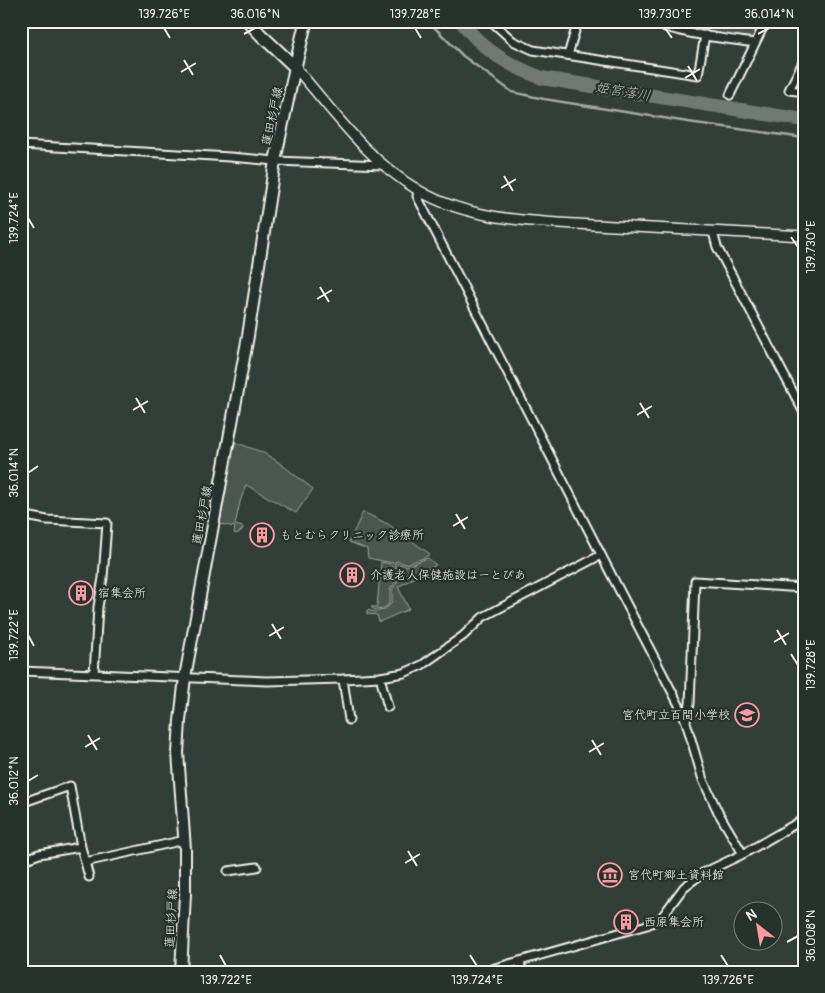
<svg xmlns="http://www.w3.org/2000/svg" width="825" height="993" viewBox="0 0 825 993" font-family="Pangolin,'Klee One',sans-serif">
  <style>
    .green { fill: #4c564f; stroke: #a0a49c }
    .lines { fill: none; stroke-linecap: round; stroke-linejoin: round }
    .stream { stroke: #a6a9a1; stroke-width: 2.5 }
    .river { stroke: #727972; stroke-width: 14 }
    .minor-casing { stroke: #f4f1e8; stroke-width: 11 }
    .tertiary-casing { stroke: #f4f1e8; stroke-width: 12 }
    .secondary-casing { stroke: #f4f1e8; stroke-width: 14 }
    .primary-casing { stroke: #f4f1e8; stroke-width: 15 }
    .minor { stroke: #26332d; stroke-width: 7 }
    .tertiary { stroke: #26332d; stroke-width: 9 }
    .secondary { stroke: #26332d; stroke-width: 10 }
    .primary { stroke: #26332d; stroke-width: 11 }
    .ticks { fill: none; stroke: #f4f1e8; stroke-width: 2 }
    .labels { text-anchor: middle; stroke-width: 4.5; stroke-linejoin: round; paint-order: stroke }
    .street-label { font-size: 12px; fill: #f4f1e8; stroke: #26332d }
    .poi-label { font-size: 12px; fill: #f4f1e8; stroke: #26332d; text-anchor: start }
    .water-label { font-size: 14px; font-style: italic; fill: #babbb3; stroke: #26332d }
    .neatline { fill: none; stroke: #f4f1e8; stroke-width: 2 }
    .ticks-label { font-size: 12px; text-anchor: middle; fill: #f4f1e8 }
  </style>
  <rect width="100%" height="100%" fill="#323e38"/>
  <filter id="ink" filterUnits="userSpaceOnUse"><feTurbulence type="fractalNoise" baseFrequency=".02" numOctaves="2"/><feDisplacementMap in="SourceGraphic" scale="10" xChannelSelector="R" yChannelSelector="G"/><feConvolveMatrix kernelMatrix="1 2 1 2 8 2 1 2 1" color-interpolation-filters="sRGB"/></filter>
  <g filter="url(#ink)">
    <path class="green" d="M659,21h102l-7,16 -4,2 -91,-17z
      M234,442l28,10 15,9 36,28 -17,24 -50,-28 -6,17 -5,23 8,2 -1,3 -5,4 -3,-1 1,-6 -15,-3z
      M363,512l25,12 42,30 -6,4 -18,6 -9,-3 -4,2 -25,-5 -1,-9 -18,-7z
      M428,558l8,7 -38,22 11,22 -30,13 -2,-7 -10,-1v-4l8,2 8,-2 6,-4 3,-5v-11l7,-11v-5l-5,-10 2,-1 11,3z
      M381,562l9,2 2,2 5,9v4l-7,11v10l-2,5 -6,4 -7,1 -4,-3h6z"/>
    <g class="lines">
      <path class="stream" d="M428,21l35,35 49,36 32,7 144,23 116,16"/>
      <path class="river" d="M461,21c21,29 49,45 81,57l262,42"/>
      <g class="minor-casing">
        <path id="minor" d="M491,21l22,20 20,9 165,25 7,-40
          M647,21c33,13 73,17 108,22
          M568,55l10,-34
          M804,60l-15,30 15,2
          M730,95l36,-74
          M21,145l209,12 45,4 108,4
          M418,190l-1,6 195,380 68,131 6,15 17,58 15,32 25,42
          M713,232l4,15 87,166
          M21,515l26,5 60,3 -4,55 -5,29 -4,67
          M21,671l246,10 76,-2 37,-2 24,-4 18,-8 41,-29 20,-19 118,-62
          M380,677l8,30
          M343,679l6,41
          M686,721l4,-17 5,-123 109,7
          M21,803l49,-17 11,61 8,30
          M21,861l18,-7 42,-7
          M85,862l100,-22
          M228,871l29,-4
          M519,961l4,11
          M481,972l166,-47 14,-7 23,-31 19,-14 40,-19 61,-35"/>
      </g>
      <g class="tertiary-casing">
        <path id="tertiary" d="M295,67c38,44 72,93 123,123 56,34 133,32 196,36 63,3 126,7 190,10"/>
      </g>
      <g class="secondary-casing">
        <path id="secondary" d="M181,972l4,-78v-45l-7,-96 2,-32 5,-44 63,-341 27,-175 20,-94"/>
      </g>
      <g class="primary-casing">
        <path id="primary" d="M248,21l13,14 34,32
          M295,67l11,-46"/>
      </g>
      <use href="#minor" class="minor"/>
      <use href="#tertiary" class="tertiary"/>
      <use href="#secondary" class="secondary"/>
      <use href="#primary" class="primary"/>
    </g>
  </g>
  <path class="ticks" d="M164,28l6,10M415,28l6,10M665,28l7,10M244,34l11,-6M758,34l11,-6M184,60l9,15M688,66l9,15M181,72l15,-9M685,78l15,-9M504,176l9,15M501,188l15,-9M28,218l6,10M791,237l7,10M320,287l9,15M317,299l15,-9M136,398l9,15M640,403l9,15M133,410l15,-9M637,415l15,-9M28,473l10,-7M456,514l9,15M453,526l15,-9M272,624l9,15M777,630l9,15M28,635l6,11M269,636l15,-9M774,642l15,-9M791,654l7,11M88,735l9,15M592,740l9,15M85,747l15,-9M589,752l15,-9M28,781l10,-6M408,851l9,15M405,863l15,-9M787,942l11,-6M220,955l6,11M470,955l7,11M721,955l7,11"/>
  <defs>
    <g id="building-ring" transform="scale(1.25)"><circle r="9.5" fill="#26332d" stroke="#ff9aa2" stroke-width="1.5"/><path d="M-4-6H4V6H1V3H-1V6H-4ZM-2.5-4.3h1.7v1.8h-1.7ZM.8-4.3h1.7v1.8H.8ZM-2.5-1h1.7V.8h-1.7ZM.8-1h1.7V.8H.8Z" fill="#ff9aa2"/></g>
    <g id="school-ring" transform="scale(1.25)"><circle r="9.5" fill="#26332d" stroke="#ff9aa2" stroke-width="1.5"/><path d="M0-5L7-2L0 1L-7-2ZM-4 1L0 2.5L4 1V4Q0 6-4 4Z" fill="#ff9aa2"/></g>
    <g id="museum-ring" transform="scale(1.25)"><circle r="9.5" fill="#26332d" stroke="#ff9aa2" stroke-width="1.5"/><path d="M0-6L6-3V-2H-6V-3ZM-5-1h2V3h-2ZM-1-1h2V3h-2ZM3-1h2V3H3ZM-6 4H6V6H-6Z" fill="#ff9aa2"/></g>
  </defs>
  <g fill-rule="evenodd">
    <use href="#building-ring" x="262" y="535"/>
    <use href="#building-ring" x="352" y="575"/>
    <use href="#building-ring" x="81" y="593"/>
    <use href="#school-ring" x="747" y="715"/>
    <use href="#museum-ring" x="610" y="875"/>
    <use href="#building-ring" x="626" y="922"/>
  </g>
  <g class="labels">
    <g class="street-label">
      <text transform="translate(272 116) rotate(-78)" y="4">蓮田杉戸線</text>
      <text transform="translate(202 515) rotate(-79)" y="4">蓮田杉戸線</text>
      <text transform="translate(171 918) rotate(-87)" y="4">蓮田杉戸線</text>
    </g>
    <g class="poi-label">
      <text x="280" y="539">もとむらクリニック診療所</text>
      <text x="370" y="579">介護老人保健施設はーとぴあ</text>
      <text x="98" y="597">宿集会所</text>
      <text x="730" y="719" text-anchor="end">宮代町立百間小学校</text>
      <text x="628" y="879">宮代町郷土資料館</text>
      <text x="644" y="926">西原集会所</text>
    </g>
    <g class="water-label">
      <text transform="translate(623 91) rotate(9)" y="5">姫宮落川</text>
    </g>
  </g>
  <rect width="825" height="993" fill="none" stroke="#26332d" stroke-width="55"/>
  <g transform="translate(758 926) rotate(329)"><circle r="24" fill="#26332d" stroke="#787f78"/>
  <path d="M0-4L9 19L0 12L-9 19Z" fill="#ff9aa2"/>
  <text y="-8" font-size="14" font-weight="bold" text-anchor="middle" fill="#f4f1e8">N</text>
  </g>
  <rect x="28" y="28" width="770" height="938" class="neatline"/>
  <g class="ticks-label">
    <text x="164" y="18">139.726°E</text>
    <text x="255" y="18">36.016°N</text>
    <text x="415" y="18">139.728°E</text>
    <text x="665" y="18">139.730°E</text>
    <text x="769" y="18">36.014°N</text>
    <text transform="translate(14 218) rotate(-90)" y="4">139.724°E</text>
    <text transform="translate(811 247) rotate(-90)" y="4">139.730°E</text>
    <text transform="translate(14 473) rotate(-90)" y="4">36.014°N</text>
    <text transform="translate(14 635) rotate(-90)" y="4">139.722°E</text>
    <text transform="translate(811 665) rotate(-90)" y="4">139.728°E</text>
    <text transform="translate(14 781) rotate(-90)" y="4">36.012°N</text>
    <text transform="translate(811 936) rotate(-90)" y="4">36.008°N</text>
    <text x="226" y="984">139.722°E</text>
    <text x="477" y="984">139.724°E</text>
    <text x="728" y="984">139.726°E</text>
  </g>
</svg>
